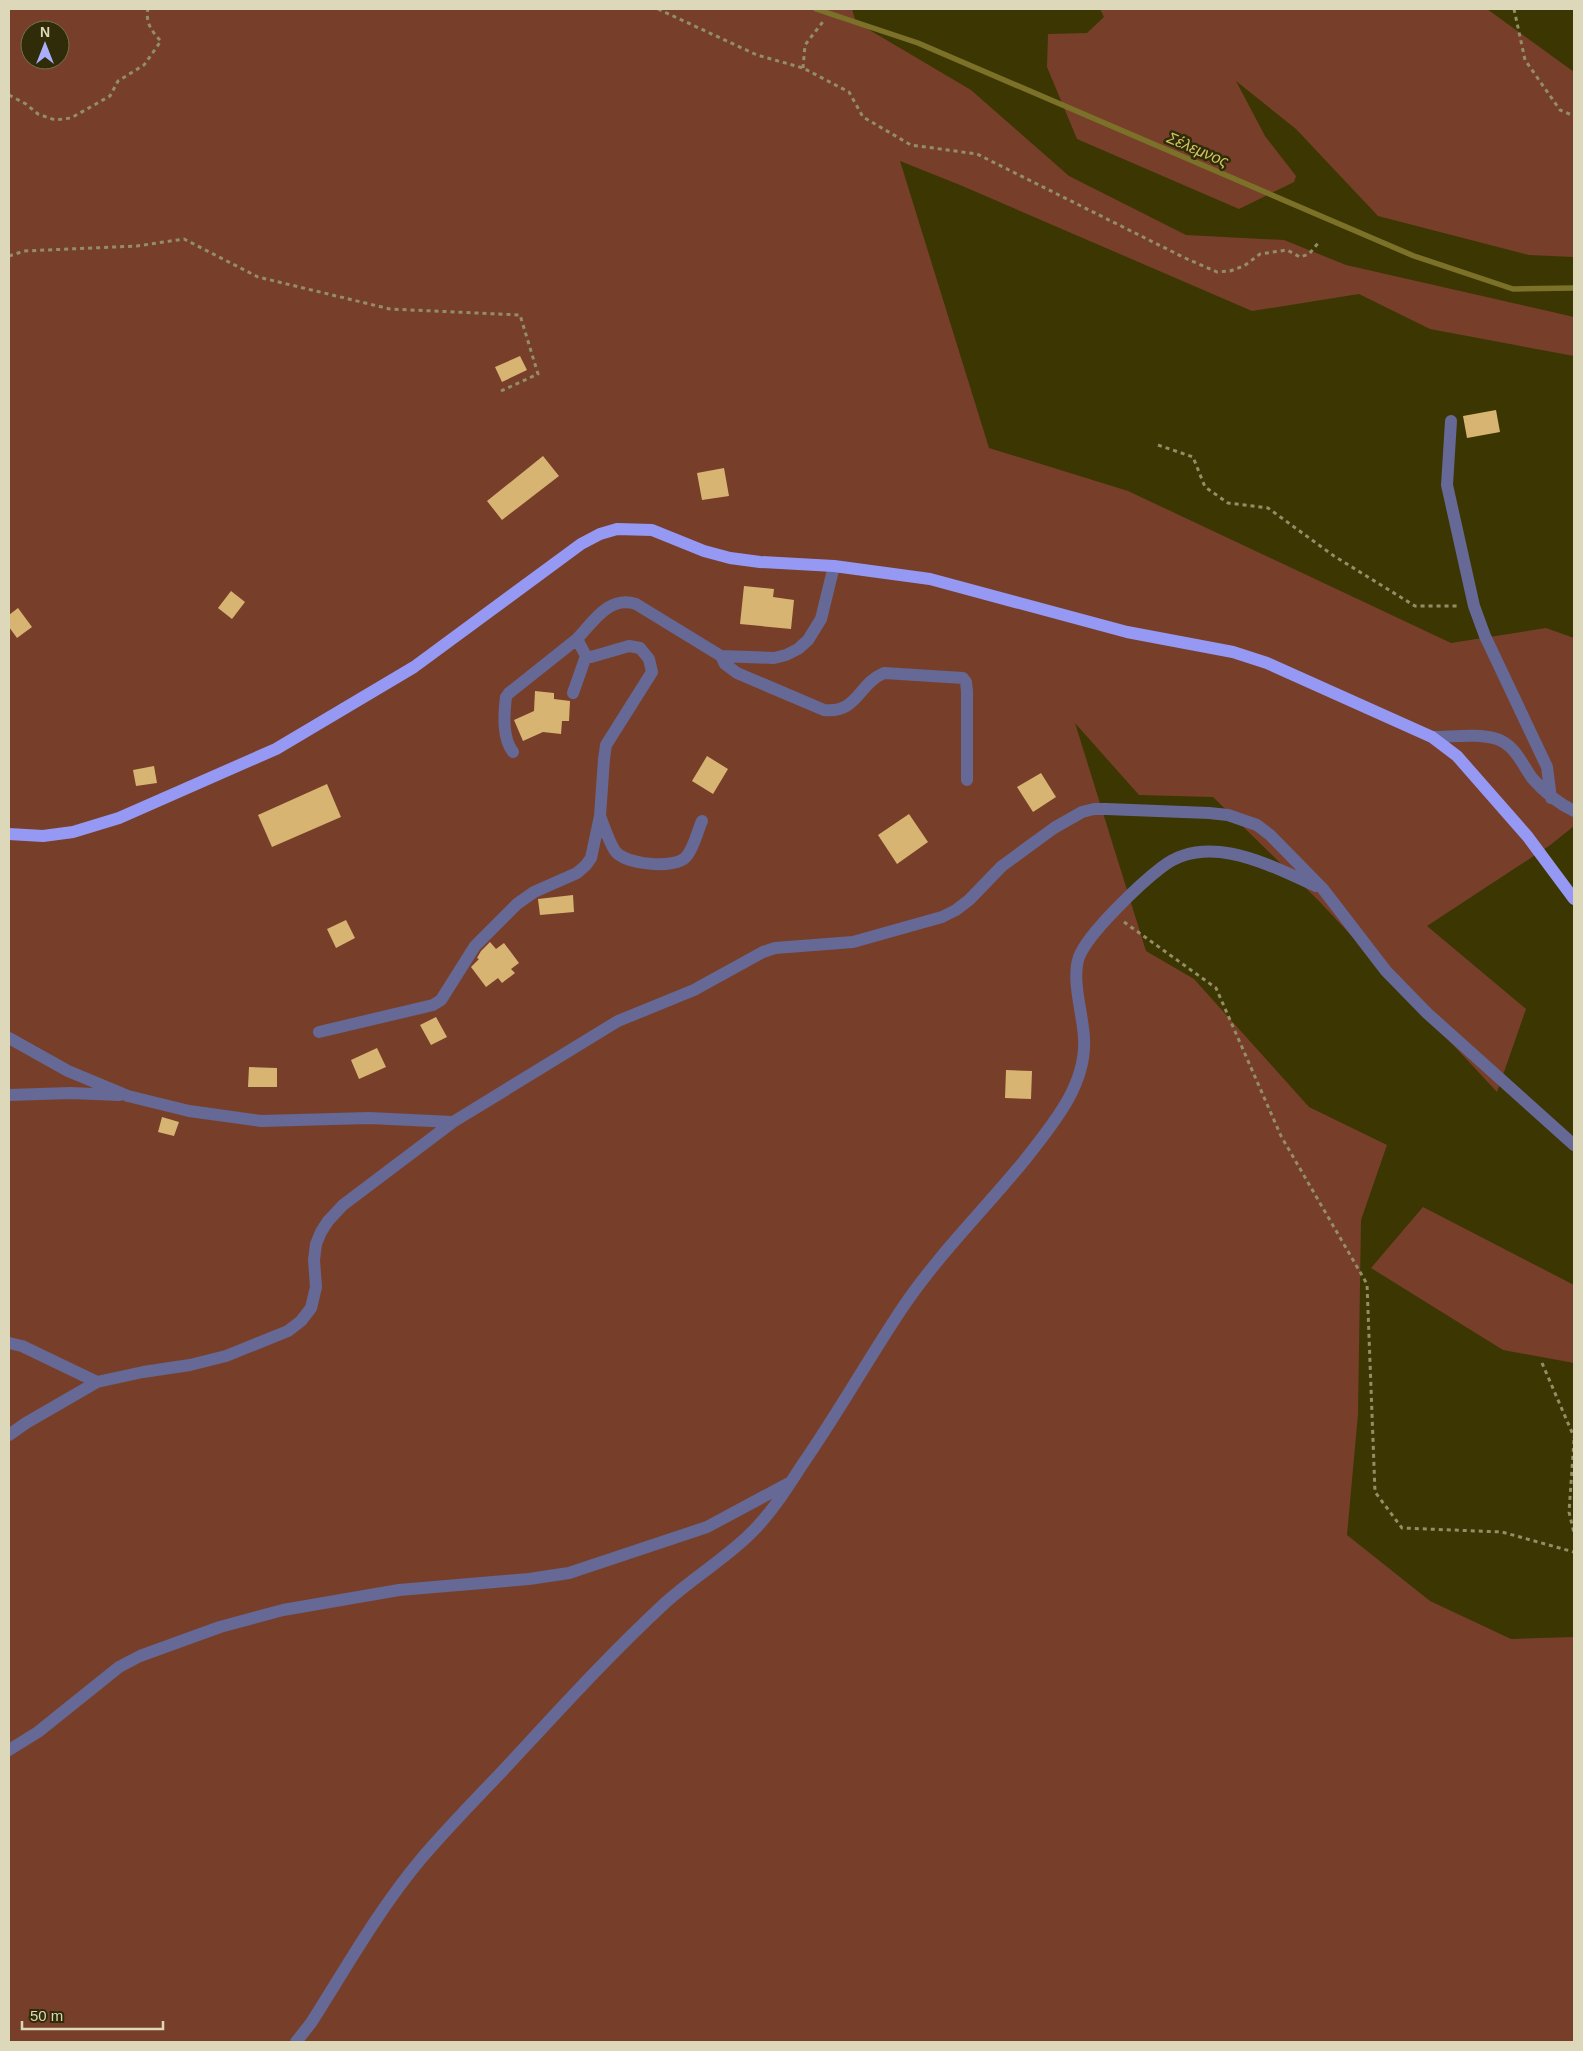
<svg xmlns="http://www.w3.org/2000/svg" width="1583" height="2051" viewBox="0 0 1583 2051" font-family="Arial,sans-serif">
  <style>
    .green { fill: #773f2a; fill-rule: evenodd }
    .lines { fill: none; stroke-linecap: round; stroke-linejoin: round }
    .stream { stroke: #7c7129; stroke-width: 5.5 }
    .building { fill: #d8b472 }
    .path { stroke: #938e66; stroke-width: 3; stroke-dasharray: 4 4; stroke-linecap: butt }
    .minor { stroke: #666895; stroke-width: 12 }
    .major { stroke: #9699f3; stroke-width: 12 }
    .labels { text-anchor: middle; stroke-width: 5; stroke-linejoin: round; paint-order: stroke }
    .water-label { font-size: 16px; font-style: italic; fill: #d2c45f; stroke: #302c0a }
  </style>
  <rect width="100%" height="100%" fill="#3c3603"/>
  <path class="green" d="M9,9h843l4,13 115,68 98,86 117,59 98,5 62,25 228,52v39l-144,-27 -71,-35 -107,17 -292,-126 -60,-24 89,287 139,43 323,152 95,-15 28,10v188l-25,20 -122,80 99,83 -29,83 -178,-191 -106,-104 -74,-2 -64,-72 71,228 48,28 115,128 78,38 -26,75 -3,194 -11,121 83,66 81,38 63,-2v405h-1565zM30,30h30v30h-30z
    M1100,9h387l87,63v185l-45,-2 -151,-39 -82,-87 -60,-48 29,55 31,40 -2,6 -55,27 -162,-70 -30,-72 1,-33 39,-1 17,-16z
    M1423,1207l151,78v78l-71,-13 -132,-82z"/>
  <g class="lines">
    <path class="stream" d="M816,9l102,34 496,213 99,33 61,-1"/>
  </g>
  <path class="building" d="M520,356l7,14 -25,12 -7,-15z
    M1496,410l4,22 -33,6 -4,-22z
    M543,456l16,20 -57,44 -15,-19z
    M724,468l5,28 -27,4 -5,-27z
    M744,586l30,3 -1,8 21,3 -3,29 -51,-5z
    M231,591l14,11 -13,17 -14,-11z
    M18,608l14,19 -15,11 -8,-11v-12z
    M535,691l19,2v6l16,2 -1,20h-7l-1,13 -18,-2 -20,9 -9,-21 20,-9z
    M707,756l21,13 -15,25 -21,-13z
    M154,766l3,17 -21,3 -3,-16z
    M1041,773l15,24 -23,15 -16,-25z
    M327,784l14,33 -69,30 -14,-32z
    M909,814l19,28 -31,22 -19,-29z
    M573,895l1,17 -34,3 -2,-16z
    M346,920l9,18 -19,10 -9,-19z
    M490,942l6,7 8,-6 15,20 -8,6 4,4 -13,10 -4,-5 -12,9 -15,-20 8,-8 -2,-1 4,-7z
    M436,1017l11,20 -16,8 -11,-20z
    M377,1048l9,19 -27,12 -8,-19z
    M249,1067l28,1v19h-29z
    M1006,1070l26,1 -1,28 -26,-1z
    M162,1117l17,5 -5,14 -16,-4z"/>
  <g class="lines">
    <path class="path" d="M658,9l99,46 46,13 46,24 14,25 48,28 66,9 208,104 32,14 13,-1 14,-5 16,-12 27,-4 13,7 9,-3 10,-12
      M1514,9l11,51 35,50 14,6
      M803,68l2,-23 20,-26
      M9,95l17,9 12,10 17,6 16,-2 39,-22 8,-15 26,-16 17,-24c-9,-9 -16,-19 -13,-32
      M9,256l15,-5 113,-5 47,-7 74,38 132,32 130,6 18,59 -37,17
      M1158,445l35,12 12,30 23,16 40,5 66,48 81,50h43
      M1124,922l92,66 65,148 86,148 8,208 27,36 100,4 72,20
      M1542,1363l32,74
      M1574,1440l-5,72 5,21"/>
    <path class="minor" d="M1451,421l-4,64 27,121 11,30 62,131 4,31
      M721,656l4,8 12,9 87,37c33,4 34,-26 60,-37l79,5 3,4 1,9v89
      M573,693l13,-37
      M1432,737c20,0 45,-4 65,2 18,6 25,25 35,39 12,14 26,25 42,33
      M513,752c-11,-14 -9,-38 -7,-55l3,-4 68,-54
      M600,816c4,10 10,29 16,36 11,13 59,17 70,5 8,-9 11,-25 16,-36
      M319,1032l114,-27 8,-5 34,-54 42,-42 17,-12 43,-19 9,-8 5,-7 9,-42 4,-57 2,-14 46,-73 -3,-13 -9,-11 -11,-2 -38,11 -5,-1 -9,-17c16,-17 32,-44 59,-35l85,52 53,2 12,-3 12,-6 10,-9 13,-21 13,-53
      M9,1038l59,33 60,25 61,15 72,10 108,-3 84,4 165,-101 76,-31 69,-38 12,-4 78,-6 89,-25 14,-7 13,-10 33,-34 52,-38 28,-16 12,-3h12l103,4 19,2 29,10 13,10 53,54 63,82 41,42 147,132
      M9,1095l61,-2 49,2
      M9,1343l13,3 75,36
      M9,1435l17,-12 71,-41 46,-10 47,-7 36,-9 62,-25 13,-10 10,-13 5,-21 -2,-27 2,-16 5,-12 7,-11 15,-16 110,-83
      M9,1750l29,-18 81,-65 21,-11 80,-29 63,-17 116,-20 130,-11 40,-6 138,-46 82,-44
      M296,2042l15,-19c35,-55 68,-114 110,-164 28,-33 59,-64 89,-96 50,-54 100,-109 154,-159 28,-26 63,-46 89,-73 20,-20 34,-43 49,-66 34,-49 64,-102 97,-152 36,-55 84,-102 125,-152 27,-35 63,-75 60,-123 -1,-24 -13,-58 -5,-81 9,-24 62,-74 83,-90 46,-36 109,-1 154,19"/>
    <path class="major" d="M9,834l34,2 30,-4 46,-14 157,-69 138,-82 167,-123 19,-10 17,-5 35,1 52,21 26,7 30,4 74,4 96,13 197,53 106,20 34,11 165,74 25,19 71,81 46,62"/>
  </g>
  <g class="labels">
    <g class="water-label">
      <text transform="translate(1198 149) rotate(23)" y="6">Σέλεμνος</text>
    </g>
  </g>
  <rect width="1583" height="2051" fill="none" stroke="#dcd8b9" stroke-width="20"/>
  <g transform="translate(45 45)"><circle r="24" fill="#302c0a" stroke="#757150"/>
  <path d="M0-4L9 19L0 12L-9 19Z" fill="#abaffb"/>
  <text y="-8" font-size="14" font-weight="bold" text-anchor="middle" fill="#dcd8b9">N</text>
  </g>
  <path d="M22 2021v8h141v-8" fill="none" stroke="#dcd8b9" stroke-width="2.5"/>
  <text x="30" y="2021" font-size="15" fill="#dcd8b9" stroke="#302c0a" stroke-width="4" paint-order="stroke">50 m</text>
</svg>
